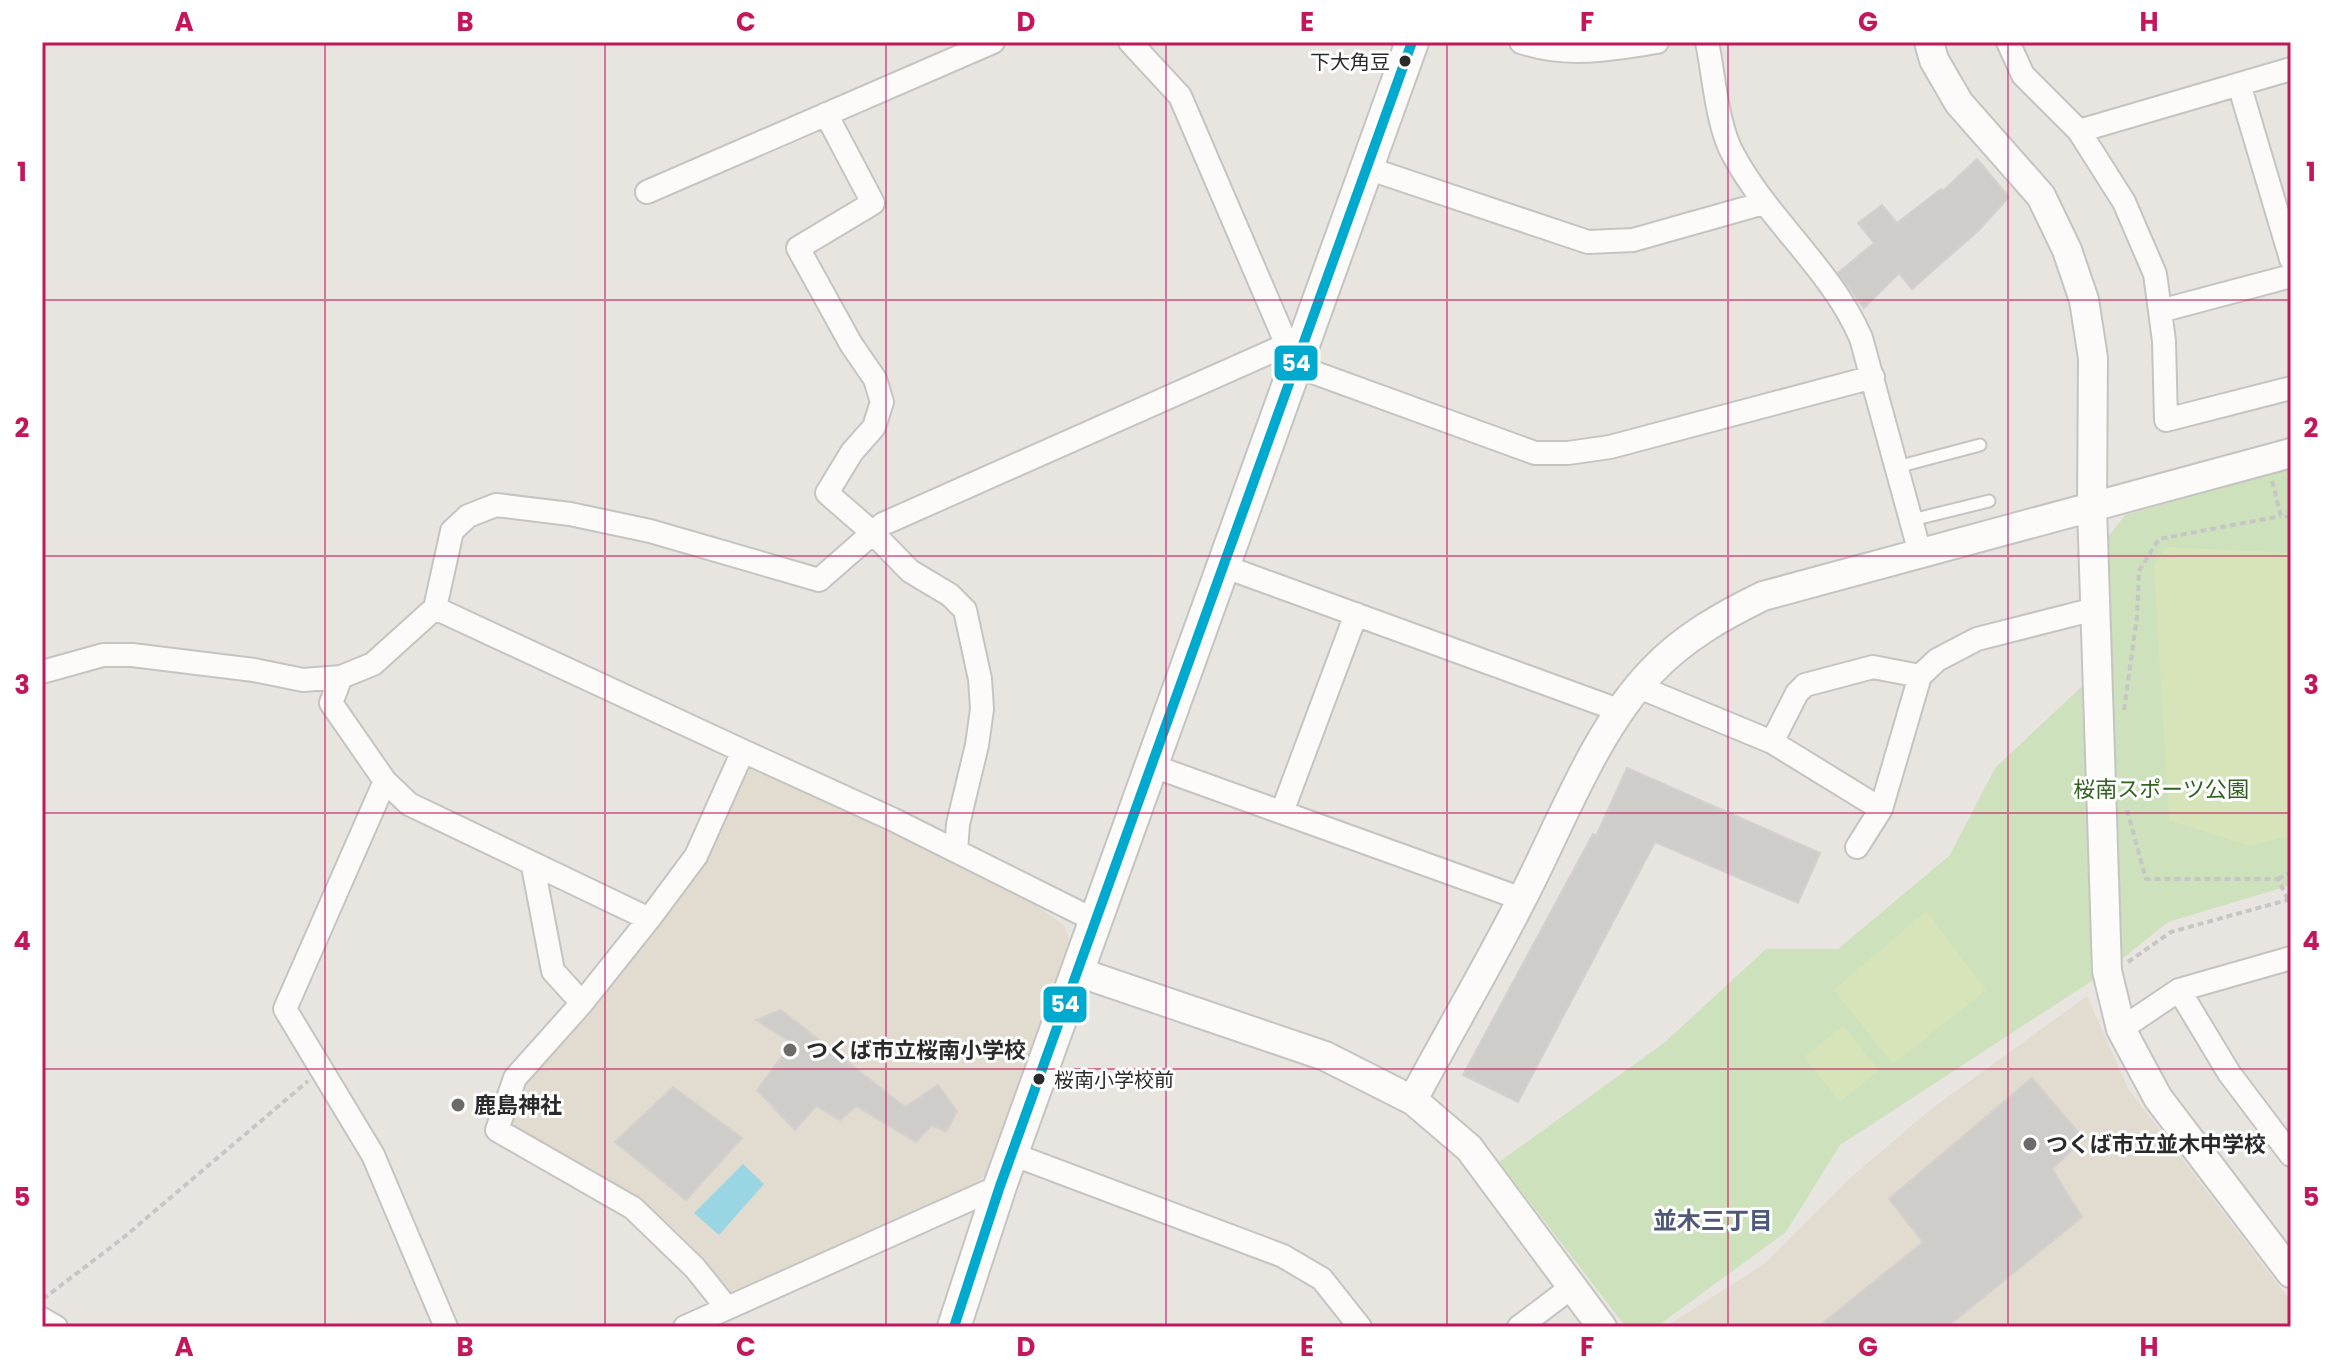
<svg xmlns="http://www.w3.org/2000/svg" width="2333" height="1369" viewBox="0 0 2333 1369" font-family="Poppins,'Noto Sans JP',sans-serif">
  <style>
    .education { fill: #e2dbd0 }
    .green { fill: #cde1bc }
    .pitch { fill: #d7e4ba }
    .water { fill: #9ad5e4 }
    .building { fill: #cfcdca; stroke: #d3d0cd; stroke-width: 2 }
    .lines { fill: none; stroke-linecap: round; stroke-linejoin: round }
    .service-casing { stroke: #c4c4c3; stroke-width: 15 }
    .minor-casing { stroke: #c4c4c3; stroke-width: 26 }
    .tertiary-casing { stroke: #c4c4c3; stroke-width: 32 }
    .secondary-casing { stroke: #c4c4c3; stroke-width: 36 }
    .path { stroke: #c6c6c5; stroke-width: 4; stroke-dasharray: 6 4; stroke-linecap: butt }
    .service { stroke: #fcfbfa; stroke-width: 11 }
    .minor { stroke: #fcfbfa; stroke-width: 22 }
    .tertiary { stroke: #fcfbfa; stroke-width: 28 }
    .secondary { stroke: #fcfbfa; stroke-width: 32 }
    .bus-1-casing { stroke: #fff; stroke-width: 16 }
    .bus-1 { stroke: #00a9ce; stroke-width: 10 }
    .grid { fill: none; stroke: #c2185b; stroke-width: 2; stroke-opacity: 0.55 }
    .bus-dot { fill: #2a2a2a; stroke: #fff; stroke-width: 3 }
    .poi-dot { fill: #6c6b6a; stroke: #fff; stroke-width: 3 }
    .labels { text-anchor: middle; stroke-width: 6; stroke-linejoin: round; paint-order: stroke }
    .bus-label { font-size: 20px; fill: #2a2a2a; stroke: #fff; text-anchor: end }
    .park-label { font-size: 22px; fill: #316220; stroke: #fff }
    .poi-label { font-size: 22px; font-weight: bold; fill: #2a2a2a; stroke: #fff; text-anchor: start }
    .neighbourhood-label { font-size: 24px; font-weight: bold; fill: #4e5878; stroke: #fff }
    .line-badge { stroke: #fff; stroke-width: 3 }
    .badge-label { font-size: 22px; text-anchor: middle; font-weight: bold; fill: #fff }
    .neatline { fill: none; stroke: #c2185b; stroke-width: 3 }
    .grid-label { font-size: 26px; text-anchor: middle; font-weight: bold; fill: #c2185b }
  </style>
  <rect width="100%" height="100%" fill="#e8e5e1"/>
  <path class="education" d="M748,763l254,119 62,43 6,17 -83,232 -12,9 -245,110 -13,-8 -30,-34 -177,-121 -4,-10 15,-40 55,-61z
    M2087,996l42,94 162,211v26h-626l99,-63 84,-84 83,-71z"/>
  <path class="green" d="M2291,469v416l-123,37 -61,49 -267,174 -54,87 -130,95h-30l-127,-165 165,-119 102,-94h72l112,-94 45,-87 115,-108 -8,-115 23,-30z"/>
  <path class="pitch" d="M2166,547l125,6v282l-41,11 -81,-26 -15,-254z
    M1926,911l60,79 -93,74 -59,-74z
    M1843,1026l36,44 -39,32 -36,-45z"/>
  <path class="water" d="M743,1164l21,20 -45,51 -25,-22z"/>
  <path class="building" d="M1977,159l32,38 -31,34 -66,58 -13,-16 -35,35 -26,-35 36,-30 -16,-20 24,-18 15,18 44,-34 2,2z
    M1627,768l193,85 -22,50 -143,-61 -137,260 -55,-27 130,-241 3,2z
    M781,1010l124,97 33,-22 19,26 -11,21 -14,-7 -16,17 -60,-36 -16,14 -24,-14 -21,24 -38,-40 35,-47 -36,-23z
    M2032,1078l52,61 -32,30 30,48 -135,110h-129l105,-85 -34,-43z
    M673,1087l69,51 -56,62 -71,-58z"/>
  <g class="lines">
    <g class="service-casing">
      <path id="service" d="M1897,467l83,-22
        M1912,520l77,-19"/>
    </g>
    <g class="minor-casing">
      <path id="minor" d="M1130,42l50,54 116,270 239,87h33l42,-6 263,-70
        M1521,42c46,16 90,7 136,0
        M1707,42c7,34 10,85 27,114 36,66 97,113 127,182l59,215
        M2008,42l15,33 56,56 45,71 31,72 9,67 2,79 125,-32
        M2239,84l52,175
        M826,114l47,89 -75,45 53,96 24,35 7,23 -8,25 -22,25 -25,41 46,40 37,38 40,24 15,15 15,69 2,30 -5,36 -19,79 -2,27
        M2079,131l212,-62
        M1367,168l221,74 45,-2 131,-37
        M647,192l346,-150
        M2160,311l131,-35
        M1223,566l398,145
        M435,608l308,143
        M42,672l61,-17h29l122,15 49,10 38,-3 32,-13 62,-56 17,-77 16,-15 28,-11 74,9 80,17 169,49 64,-56 403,-179
        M341,677l-10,26 54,78 24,23 240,115 47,-63 47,-105 149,68 204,102
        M1639,687l133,55 109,67
        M1772,742l25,-49 8,-8 68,-18 47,9
        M1153,766l369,133
        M385,781l-100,228 88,146 73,172
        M1282,812l74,-198
        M1857,847l24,-38 39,-133 17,-16 40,-21 118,-30
        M533,866l20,105 29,32 -67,75 -18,52 136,78 62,60 32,40
        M2179,990l50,83 62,82
        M582,1003l67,-84
        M2121,1029l58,-39 112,-32
        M1012,1154l271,102 39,23 38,48
        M42,1319l14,8
        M685,1327l315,-141
        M1519,1327l53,-40"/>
    </g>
    <g class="tertiary-casing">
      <path id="tertiary" d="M1929,42l5,18 25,43 82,93 26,54 17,50 9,58 -1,149 15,464 14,58 37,69 133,175
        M1078,972l247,84 89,45 55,47 133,179
        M1414,1101l3,-9c35,-65 72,-128 105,-193 38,-73 73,-169 130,-228 31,-33 70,-55 111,-75l528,-143"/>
    </g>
    <g class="secondary-casing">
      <path id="secondary" d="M954,1327l46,-141 412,-1144"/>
    </g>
    <path class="path" d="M2272,481l9,35 10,1
      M2124,710l13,-93 2,-46 20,-32 122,-23
      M2127,810l19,69h132l10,21
      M2278,879l13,-7
      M2128,962l43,-30 120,-33
      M43,1299l80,-61 185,-157"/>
    <use href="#service" class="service"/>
    <use href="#minor" class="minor"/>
    <use href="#tertiary" class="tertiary"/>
    <use href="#secondary" class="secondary"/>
    <g class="bus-1-casing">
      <path id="bus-1" d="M954,1327l46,-141 412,-1144"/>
    </g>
    <use href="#bus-1" class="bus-1"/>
  </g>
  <path class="grid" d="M325,42v1285M605,42v1285M886,42v1285M1166,42v1285M1447,42v1285M1728,42v1285M2008,42v1285M42,300h2249M42,556h2249M42,813h2249M42,1069h2249"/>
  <g class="bus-dot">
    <circle cx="1405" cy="61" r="7"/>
    <circle cx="1039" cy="1079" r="7"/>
  </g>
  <g class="poi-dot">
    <circle cx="790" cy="1050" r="8"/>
    <circle cx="458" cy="1105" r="8"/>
    <circle cx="2030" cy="1144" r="8"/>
  </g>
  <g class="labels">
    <g class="bus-label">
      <text x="1390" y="69">下大角豆</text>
      <text x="1054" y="1087" text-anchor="start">桜南小学校前</text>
    </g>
    <g class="park-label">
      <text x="2161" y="797">桜南スポーツ公園</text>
    </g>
    <g class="poi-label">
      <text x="806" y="1058">つくば市立桜南小学校</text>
      <text x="474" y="1113">鹿島神社</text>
      <text x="2046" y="1152">つくば市立並木中学校</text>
    </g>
    <g class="neighbourhood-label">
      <text x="1713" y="1229">並木三丁目</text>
    </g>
  </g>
  <g class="line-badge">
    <rect x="1273" y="344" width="46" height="38" rx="8" fill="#00a9ce"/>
    <rect x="1042" y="985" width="46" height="39" rx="8" fill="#00a9ce"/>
  </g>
  <g class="badge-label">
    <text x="1296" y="371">54</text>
    <text x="1065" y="1012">54</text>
  </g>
  <rect width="2333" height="1369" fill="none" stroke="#ffffff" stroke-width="88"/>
  <rect x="44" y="44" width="2245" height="1281" class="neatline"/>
  <g class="grid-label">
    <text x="184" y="31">A</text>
    <text x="465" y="31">B</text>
    <text x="746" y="31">C</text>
    <text x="1026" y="31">D</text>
    <text x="1307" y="31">E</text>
    <text x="1587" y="31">F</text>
    <text x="1868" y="31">G</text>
    <text x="2149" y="31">H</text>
    <text x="22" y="181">1</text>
    <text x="2311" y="181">1</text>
    <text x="22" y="437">2</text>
    <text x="2311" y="437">2</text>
    <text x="22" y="694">3</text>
    <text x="2311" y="694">3</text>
    <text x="22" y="950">4</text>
    <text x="2311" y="950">4</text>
    <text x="22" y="1206">5</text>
    <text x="2311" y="1206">5</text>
    <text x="184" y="1356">A</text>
    <text x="465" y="1356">B</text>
    <text x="746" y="1356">C</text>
    <text x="1026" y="1356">D</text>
    <text x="1307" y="1356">E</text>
    <text x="1587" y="1356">F</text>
    <text x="1868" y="1356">G</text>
    <text x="2149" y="1356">H</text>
  </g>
</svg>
